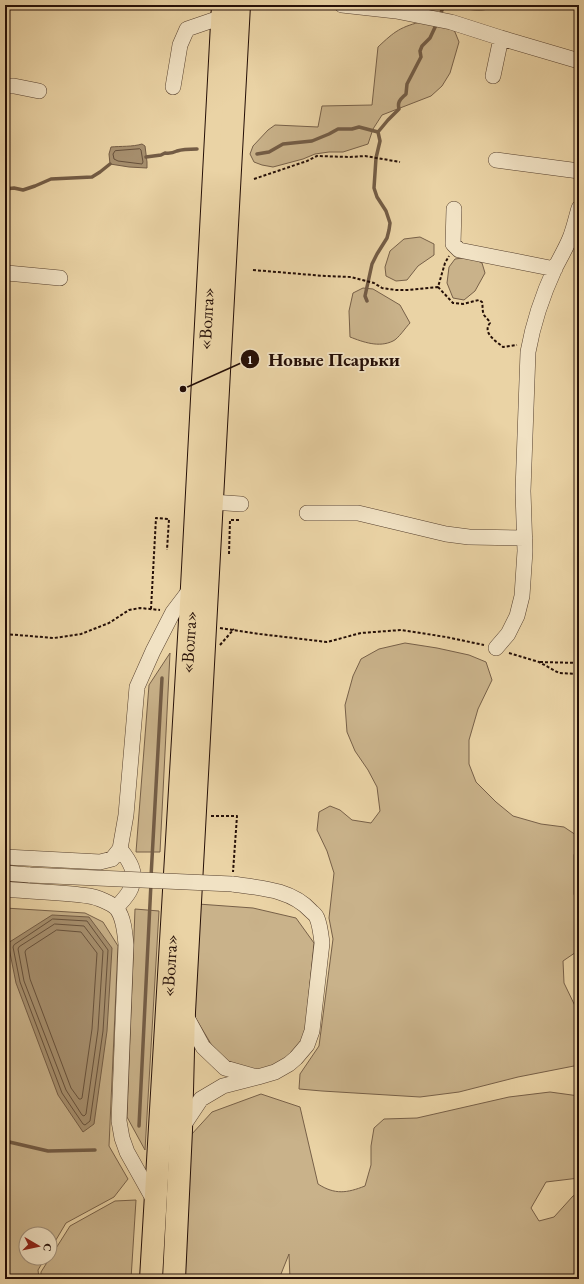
<svg xmlns="http://www.w3.org/2000/svg" width="584" height="1284" viewBox="0 0 584 1284" font-family="'EB Garamond',serif">
  <style>
    .green { fill: #c9b28a; stroke: #776048 }
    .water { fill: #a7906f; stroke: #735c45 }
    .lines { fill: none; stroke-linecap: round; stroke-linejoin: round }
    .shore { stroke: #66503b; stroke-width: 1 }
    .stream { stroke: #735c45; stroke-width: 3.5 }
    .minor-casing { stroke: #56402e; stroke-width: 16 }
    .highway-casing { stroke: #250f07; stroke-width: 24 }
    .path { stroke: #250f07; stroke-width: 2; stroke-dasharray: 3 2; stroke-linecap: butt }
    .minor { stroke: #f1e2c4; stroke-width: 15 }
    .highway { stroke: #ead3a5; stroke-width: 22 }
    .minor-bridge-casing { stroke: #56402e; stroke-width: 16; stroke-linecap: butt }
    .minor-bridge { stroke: #f1e2c4; stroke-width: 15 }
    .labels { text-anchor: middle; stroke-width: 3.5; stroke-linejoin: round; paint-order: stroke }
    .street-label { font-size: 18px; fill: #250f07; stroke: #f1e2c4 }
    .leader { fill: none; stroke: #250f07; stroke-width: 1.5 }
    .callout-dot { fill: #250f07; stroke: #f1e2c4; stroke-width: 1.5 }
    .mark-label { font-size: 12px; text-anchor: middle; font-weight: bold; fill: #fff }
    .callout-label { font-size: 19px; text-anchor: middle; font-weight: bold; fill: #250f07; stroke: #f1e2c4; stroke-width: 3.5; stroke-linejoin: round; paint-order: stroke }
  </style>
  <rect width="100%" height="100%" fill="#ead3a5"/>
  <filter id="stains"><feTurbulence type="fractalNoise" baseFrequency=".005" numOctaves="4"/><feColorMatrix values="0 0 0 0 .2 0 0 0 0 .09 0 0 0 0 .02 0 0 0 .5 -.17"/></filter>
  <radialGradient id="worn" r=".72"><stop offset=".6" stop-color="#630" stop-opacity="0"/><stop offset="1" stop-color="#630" stop-opacity=".3"/></radialGradient>
  <path class="green" d="M451,5h45c-9,9 -35,4 -45,0z
    M424,21l24,5 7,6 4,10 -9,31 -8,13 -11,10 -49,19 -9,14 -5,15 -25,8h-14l-14,2 -12,5 -30,8 -11,-2 -8,-3 -4,-8 3,-8 15,-16 7,-5 43,2 4,-21 50,-1 6,-58c17,-16 22,-20 46,-26z
    M420,237l14,7v11l-16,11 -11,14 -11,1 -10,-5 -1,-9 5,-16 14,-12z
    M470,257l12,6 3,10 -10,18 -11,9 -11,-2 -6,-15 2,-16 6,-8z
    M363,288l10,1 27,16 10,18c-4,4 -12,16 -17,18 -14,7 -30,1 -43,-4l-1,-26 4,-18z
    M405,643l32,5 32,7 17,7 6,18 -14,29 -9,31v24l7,18 20,20 17,14 28,8 23,3 15,10v6l-5,12v39l5,16v40l-16,11 1,22 13,27 2,1v54l-61,12 -59,15 -39,5 -98,-6 -23,-2 1,-15 19,-28 14,-107 -4,-21 5,-45 -7,-22 -10,-21 2,-18 11,-6 10,4 12,10 19,3 9,-12 -3,-24 -9,-17 -13,-19 -8,-19 -2,-27 8,-29 8,-17 18,-10z
    M170,653l-10,199h-24l13,-167z
    M198,904l55,4 43,10 18,25 -8,81 -3,15 -16,21 -29,12 -29,-9 -18,-19 -19,-32z
    M5,908l80,5 18,9 15,24 -9,200 19,33 -14,18 -48,26 -16,27v-16h-24v24h19l-7,12 1,9h-34z
    M135,909l24,2 -14,239 -18,-33z
    M550,1092l29,4v82l-33,4 -15,26 8,13 15,-4 19,-21 6,-3v86h-289l-1,-25 -10,25h-94l6,-144 21,-23 49,-18 39,13 18,77c17,11 29,9 47,2l6,-21v-19l3,-18 10,-9 33,-1 92,-21z
    M136,1200l-5,79h-90v-7l29,-46 45,-25z"/>
  <path class="water" d="M142,144l3,2 2,16v6l-18,-1 -19,-3 -1,-10 2,-7c10,-1 21,0 31,-3z
    M52,915l37,2 23,31 -5,83 -13,93 -11,8 -25,-37 -42,-112 -8,-40z"/>
  <g class="lines">
    <path class="shore" d="M140,149l1,1 2,12 -1,2 -24,-3 -4,-2 -1,-5 2,-3z
      M53,919l34,2 21,29 -5,81 -13,90 -5,4 -2,-1 -21,-31 -42,-111 -7,-35 1,-2z
      M55,924l29,2 19,25 -5,79 -12,84 -2,2 -2,-1 -16,-25 -42,-109 -6,-32 1,-2z
      M57,930l24,2 16,21 -5,76 -10,69 -1,1h-2l-8,-11 -41,-109 -5,-27 1,-2z"/>
    <path class="stream" d="M440,15l4,-10
      M378,132l10,-12 11,-11c-2,-8 2,-10 7,-15l1,-10 14,-27 -1,-6 2,-5 8,-8 7,-15
      M257,154l12,-2 14,-8 29,-3 17,-7 9,-5h14l7,-2 19,5 2,9 -4,17 -2,30 3,9 9,14 4,12 -1,7 -2,8 -10,16 -5,10 -7,32 2,5
      M146,157l15,-2 4,-2c5,1 8,0 12,-2 6,-2 14,-2 20,-2
      M5,189l9,-1 9,2 12,-4 16,-7 41,-2 8,-5 10,-8
      M151,877l11,-199
      M139,1126l12,-243
      M5,1141l43,10 47,-1"/>
    <g class="minor-casing">
      <path id="minor" d="M342,5l54,6 55,11 50,16 78,23
        M493,76l8,-38
        M5,86h9l25,5
        M173,87l7,-42 7,-16 35,-12
        M496,160l83,11
        M454,209l-1,35 6,6 96,19
        M5,274l2,-1 53,5
        M212,502l29,2
        M307,513h51l88,21 23,3 56,1
        M496,648l12,-14 9,-18 5,-20 3,-45 -2,-60 5,-139c5,-28 15,-58 27,-84 5,-10 11,-20 15,-30 4,-10 6,-20 9,-30
        M5,857l95,5 12,-3 8,-10 6,-34 11,-128 16,-36 20,-39 19,-25
        M5,873l25,2
        M5,889c28,3 56,3 84,7 7,1 23,7 28,13 7,9 8,25 9,36l-7,176 3,17 5,14 28,50
        M116,908c5,-6 12,-12 15,-20 7,-15 -2,-28 -11,-39
        M185,1014l18,33 22,21 32,9
        M181,1129l20,-30 22,-13 35,-9 17,-5 14,-8 7,-6 11,-13 5,-14 10,-88c-1,-8 -2,-18 -5,-25 -1,-3 -4,-5 -6,-7 -20,-22 -51,-23 -79,-27"/>
    </g>
    <g class="highway-casing">
      <g id="highway">
        <path id="s1" d="M151,1279l41,-692 31,-582"/>
        <path d="M174,1279l7,-149 3,-118 55,-1007"/>
      </g>
    </g>
    <path class="path" d="M254,179l53,-18 10,-5 33,1 15,-1 35,6
      M253,270l72,6 26,1 23,6 8,5 14,2h13l29,-3 7,-24 4,-7
      M438,287l15,16 10,1 16,-4 3,2c1,4 0,9 2,13 2,3 5,5 6,8 -8,10 6,18 13,24l14,-2
      M229,554l1,-34h10
      M151,609l5,-91 13,1 -2,31
      M220,628l40,6 67,8 34,-9 40,-3 45,7 38,8
      M5,634l49,4 27,-4 28,-11 20,-13 11,-2 20,2
      M220,645l14,-16
      M509,653l30,9 20,11 20,1
      M540,662l39,1
      M211,816h26l-4,56"/>
    <use href="#minor" class="minor"/>
    <use href="#highway" class="highway"/>
    <g class="minor-bridge-casing">
      <path id="minor-bridge" d="M30,875l202,9"/>
    </g>
    <use href="#minor-bridge" class="minor-bridge"/>
  </g>
  <g class="labels">
    <g class="street-label">
      <text dy="6" stroke="none"><textPath href="#s1" startOffset="962">«Волга»</textPath></text>
      <text dy="6" stroke="none"><textPath href="#s1" startOffset="638">«Волга»</textPath></text>
      <text dy="6" stroke="none"><textPath href="#s1" startOffset="314">«Волга»</textPath></text>
    </g>
  </g>
  <path class="leader" d="M183 389L250 359"/>
  <g class="callout-dot">
    <circle cx="183" cy="389" r="4"/>
    <circle cx="250" cy="359" r="10"/>
  </g>
  <g class="mark-label">
    <text x="250" y="364">1</text>
  </g>
  <g class="callout-label">
    <text x="334" y="366">Новые Псарьки</text>
  </g>
  <rect width="584" height="1284" fill="none" stroke="#ead3a5" stroke-width="20"/>
  <rect x="6" y="6" width="572" height="1272" fill="none" stroke="#250f07" stroke-width="2"/>
  <rect x="10" y="10" width="564" height="1264" fill="none" stroke="#250f07"/>
  <g transform="translate(38 1246) rotate(99)"><circle r="19" fill="#f1e2c4" stroke="#9f8e78"/>
  <path d="M0-3L7 15L0 10L-7 15Z" fill="#8f2418"/>
  <text y="-6" font-size="11" font-weight="bold" text-anchor="middle" fill="#250f07">С</text>
  </g>
  <rect width="100%" height="100%" filter="url(#stains)"/>
  <rect width="100%" height="100%" fill="url(#worn)"/>
</svg>
